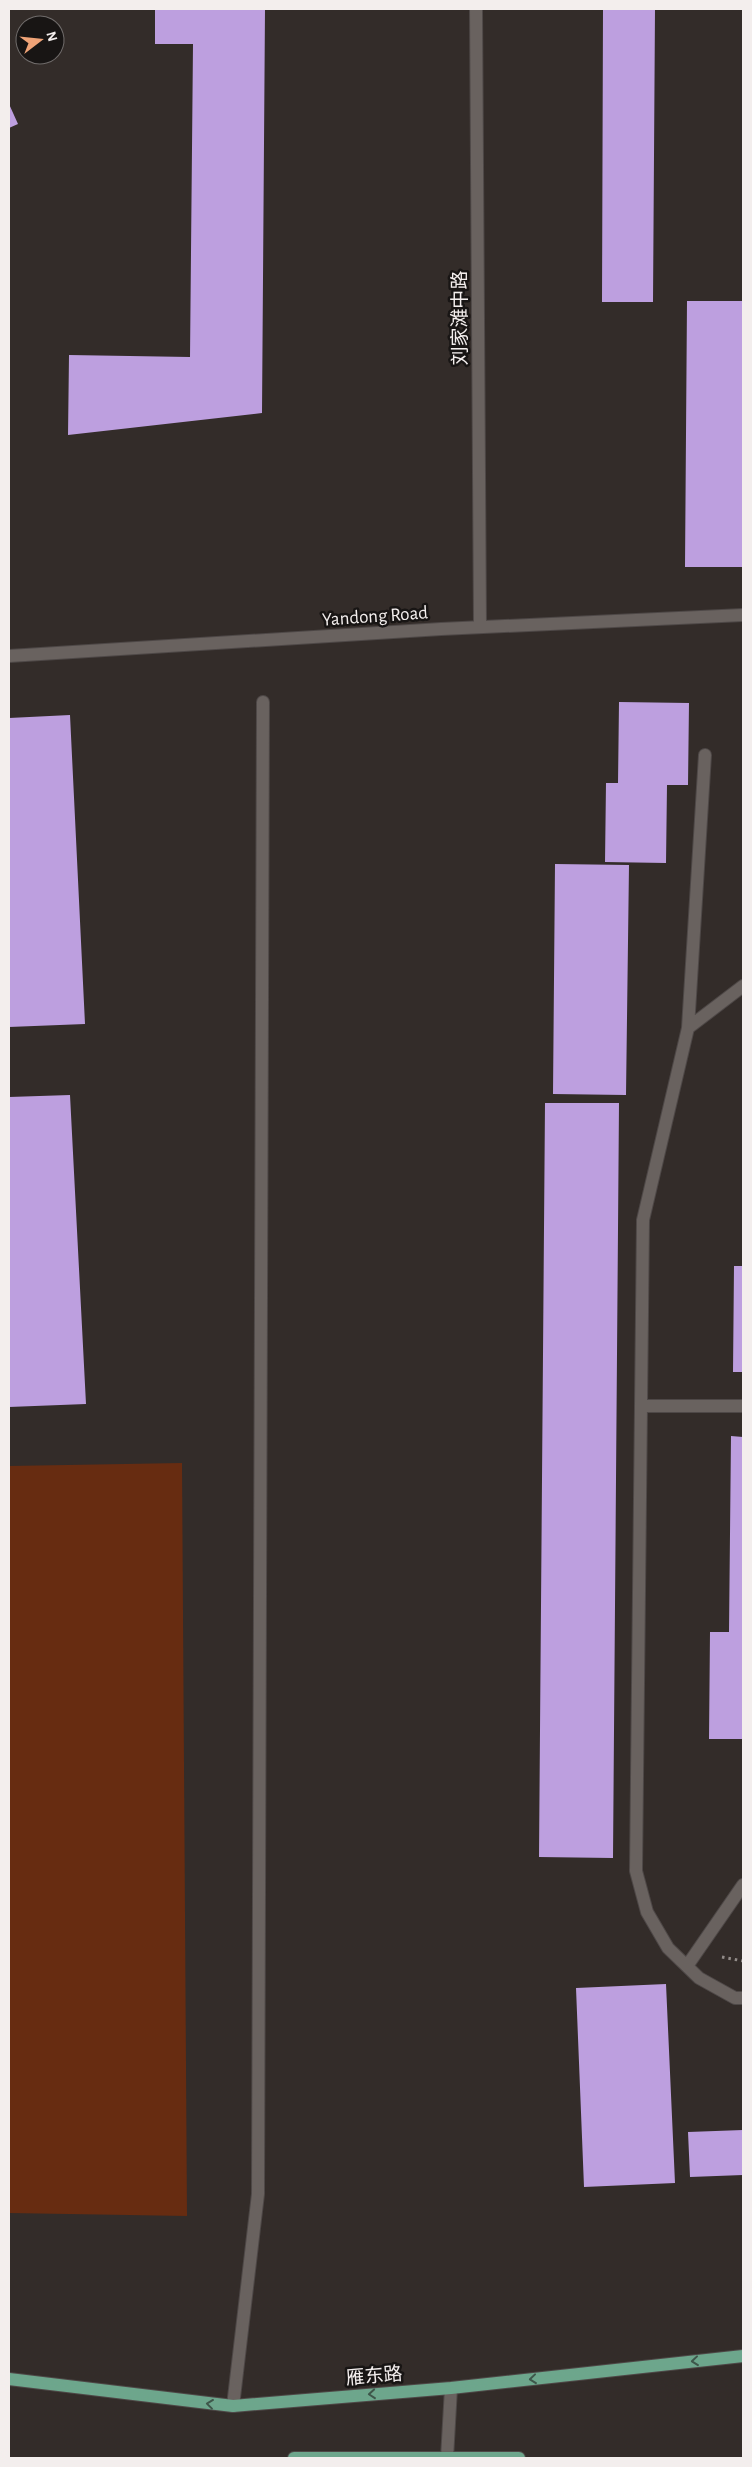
<svg xmlns="http://www.w3.org/2000/svg" width="752" height="2467" viewBox="0 0 752 2467" font-family="'Alegreya Sans','Noto Sans SC',sans-serif">
  <style>
    .green { fill: #672c11 }
    .building { fill: #bd9fdf }
    .lines { fill: none; stroke-linecap: round; stroke-linejoin: round }
    .minor-casing { stroke: #4e4847; stroke-width: 14 }
    .major-casing { stroke: #4e4847; stroke-width: 14 }
    .path { stroke: #928c89; stroke-width: 3; stroke-dasharray: 2.5 4; stroke-linecap: butt }
    .minor { stroke: #69625f; stroke-width: 12 }
    .major { stroke: #6da68c; stroke-width: 12 }
    .oneway { stroke: #3e564a }
    .labels { text-anchor: middle; stroke-width: 5; stroke-linejoin: round; paint-order: stroke }
    .street-label { font-size: 19px; fill: #f3eeed; stroke: #181514 }
  </style>
  <rect width="100%" height="100%" fill="#332c29"/>
  <path class="green" d="M182,1463l5,753 -178,-3v-747z"/>
  <path class="building" d="M155,9h110l-3,404 -194,22 1,-80 121,2 3,-313h-38z
    M603,9h52l-2,293h-51z
    M9,104l9,20 -9,4z
    M687,301h56v266h-58z
    M619,702l70,1 -1,82h-21l-1,78 -61,-1 1,-79h12z
    M70,715l15,309 -76,3v-309z
    M555,864l74,1 -3,230 -73,-1z
    M70,1095l16,309 -77,3v-310z
    M545,1103h74l-6,755 -74,-1z
    M734,1266h9v106h-10z
    M731,1436l12,1v302h-34l1,-107h19z
    M666,1984l9,199 -91,4 -8,-199z
    M743,2130v45l-53,2 -2,-45z"/>
  <g class="lines">
    <g class="minor-casing">
      <path id="minor" d="M476,9l4,618
        M9,656l432,-27 302,-14
        M743,986l-55,42 -45,192 -7,651 11,41 21,36 31,30 36,20h8
        M688,1028l17,-273
        M641,1406h102
        M687,1966l56,-81
        M233,2406l25,-212 5,-1492
        M447,2458l4,-70"/>
    </g>
    <g class="major-casing">
      <path id="major" d="M9,2379l224,27 218,-18 292,-32
        M294,2458h225"/>
    </g>
    <path class="path" d="M722,1957l21,4"/>
    <use href="#minor" class="minor"/>
    <use href="#major" class="major"/>
  </g>
  <defs><path id="oneway-chevron" d="M-2-3.5L2.5 0L-2 3.5" fill="none" stroke-width="1.6" stroke-linecap="round" stroke-linejoin="round" transform="scale(1.25)"/></defs>
  <g class="oneway">
    <use href="#oneway-chevron" transform="translate(695 2361) rotate(174)"/>
    <use href="#oneway-chevron" transform="translate(533 2379) rotate(174)"/>
    <use href="#oneway-chevron" transform="translate(372 2394) rotate(175)"/>
    <use href="#oneway-chevron" transform="translate(210 2404) rotate(-173)"/>
  </g>
  <g class="labels">
    <g class="street-label">
      <text transform="translate(459 318) rotate(-90)" y="7">刘家滩中路</text>
      <text transform="translate(375 615) rotate(-4)" y="7">Yandong Road</text>
      <text transform="translate(374 2375) rotate(-5)" y="7">雁东路</text>
    </g>
  </g>
  <rect width="752" height="2467" fill="none" stroke="#f3eeed" stroke-width="20"/>
  <g transform="translate(40 40) rotate(74)"><circle r="24" fill="#181514" stroke="#706c6b"/>
  <path d="M0-4L9 19L0 12L-9 19Z" fill="#efa377"/>
  <text y="-8" font-size="14" font-weight="bold" text-anchor="middle" fill="#f3eeed">N</text>
  </g>
</svg>
